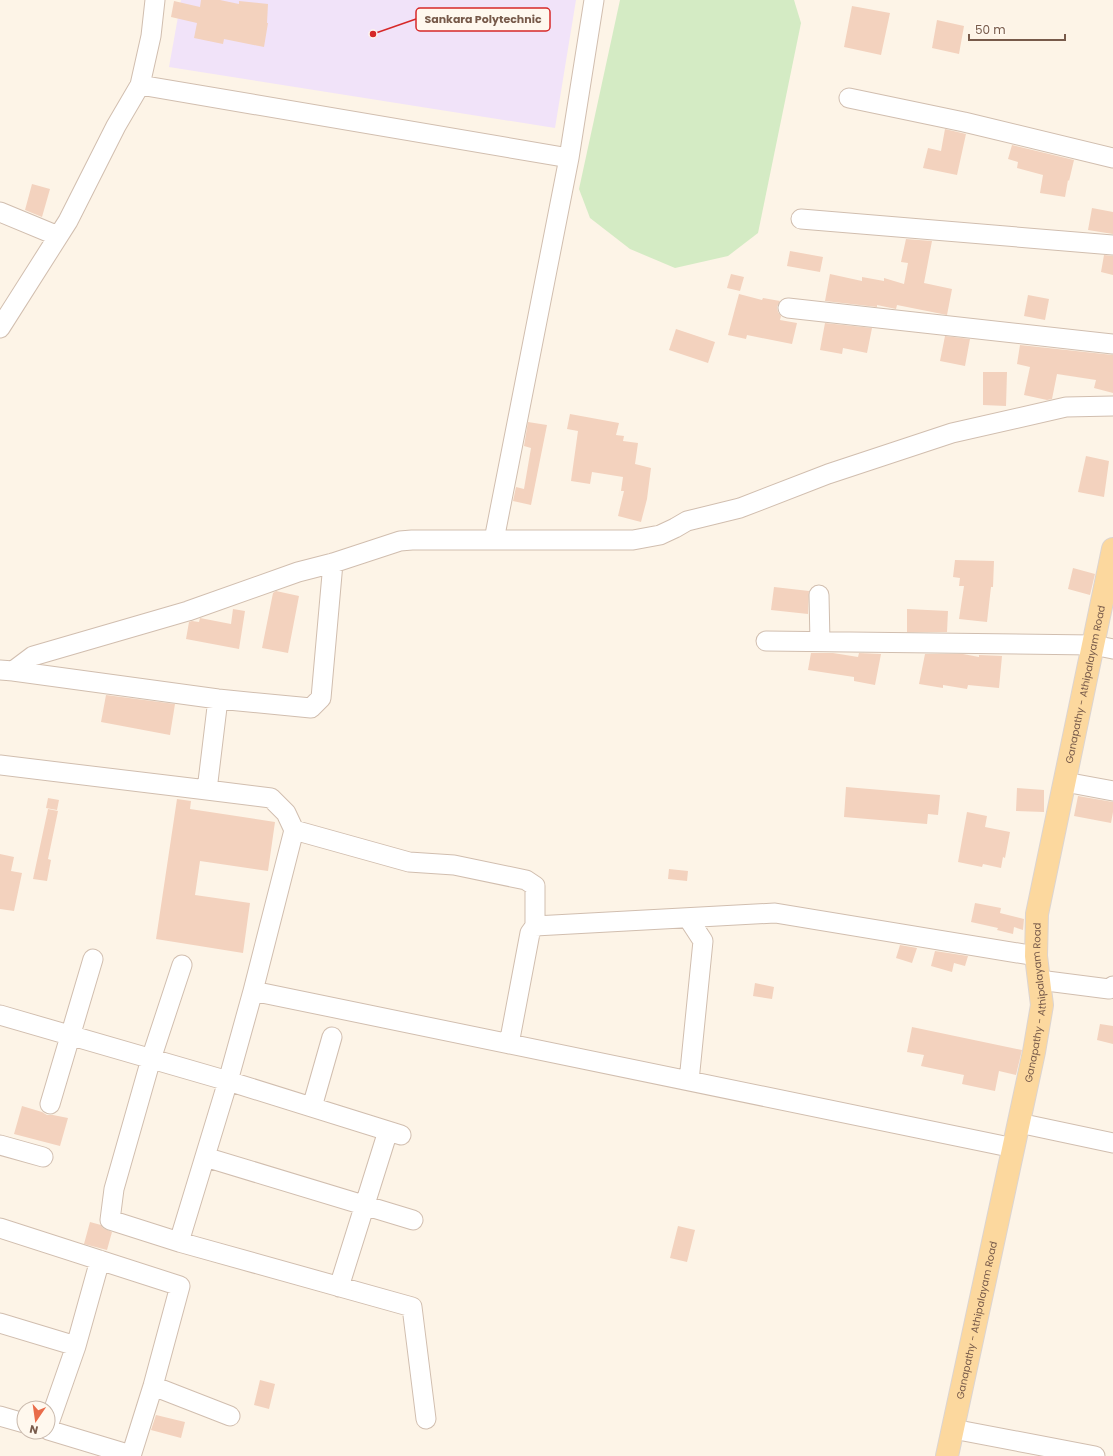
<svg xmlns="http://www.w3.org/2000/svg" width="1113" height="1456" viewBox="0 0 1113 1456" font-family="Poppins,sans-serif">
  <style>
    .education { fill: #f1e3f9 }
    .green { fill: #d4ebc4 }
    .building { fill: #f3d2be }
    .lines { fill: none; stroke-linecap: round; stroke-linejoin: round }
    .minor-casing { stroke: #d1beaf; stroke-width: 21 }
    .major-casing { stroke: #dcd4d0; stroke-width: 24 }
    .minor { stroke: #fff; stroke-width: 19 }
    .major { stroke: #fcd89e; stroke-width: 22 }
    .labels { text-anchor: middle; stroke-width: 4; stroke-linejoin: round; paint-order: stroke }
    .street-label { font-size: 10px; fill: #775a4a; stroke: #fff8ee }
    .leader { fill: none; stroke: #d62828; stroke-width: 1.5 }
    .callout-dot { fill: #d62828; stroke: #fff8ee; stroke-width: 1.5 }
    .callout { fill: #fff8ee; stroke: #d62828; stroke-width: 1.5 }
    .callout-label { font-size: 11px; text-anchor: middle; font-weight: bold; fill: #775a4a }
  </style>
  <rect width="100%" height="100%" fill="#fdf4e7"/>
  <path class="education" d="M181,0h395l-21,128 -386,-61z"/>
  <path class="green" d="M620,0h174l7,23 -43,210 -30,23 -53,12 -45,-19 -40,-31 -11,-29z"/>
  <path class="building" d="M201,0h19l19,4v-3l29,3 -1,19h1l-4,24 -40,-8 -1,5 -29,-6 3,-15 -26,-6 3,-16 26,6z
    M852,6l38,7 -9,42 -37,-8z
    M937,20l27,6 -5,28 -27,-6z
    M945,129l21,5 -9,41 -34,-7 5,-20 13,3z
    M1012,145l62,15 -5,21 -1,-1 -3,17 -25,-4 3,-18 -26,-7 1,-6 -10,-3z
    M32,184l18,5 -8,28 -17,-7z
    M1092,208l21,4v22l-25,-4z
    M906,239l26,2 -8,42 28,6 -5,26 -50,-10 -1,4 -19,-4v2l-52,-6 5,-27 32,7v-4l22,4v-3l20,6 4,-21 -7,-1z
    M790,251l33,6 -3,15 -33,-6z
    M1104,255l9,1v19l-12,-3z
    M731,274l13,3 -4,14 -13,-3z
    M739,294l23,6 1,-2 17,3 -3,6 1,5 3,4 -1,4 17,3 -5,21 -45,-9 -1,4 -18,-4z
    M1028,295l21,4 -4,21 -21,-4z
    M825,323l47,5 -5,25 -24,-5 -1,6 -22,-4z
    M676,329l39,13 -7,21 -39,-13z
    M945,336l25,3 -5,27 -25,-5z
    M1020,345l93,10v38l-19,-5 2,-8 -39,-6 -5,25 -5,1 -23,-5 6,-28 -13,-3z
    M983,372h24l-1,34 -23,-1z
    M570,414l49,9 -3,12 8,1 -1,5 15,2 -3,21 16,4 -4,31 -6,23 -23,-6 6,-25h-3l2,-14 -31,-5 -2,12 -19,-3 7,-50 -11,-2z
    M528,422l19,3 -16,80 -18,-4 3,-14 8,2 7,-41 -7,-2z
    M1086,456l23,5 -5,36 -26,-5z
    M955,560l39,1 -1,26h-2l-4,35 -28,-3 5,-33h-5l1,-8 -7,-1z
    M1073,568l22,6 -5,21 -22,-6z
    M774,587l35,4 -1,23 -37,-4z
    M276,591l23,5 -11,57 -26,-5 11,-55z
    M233,609l12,2 -6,38 -53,-10 3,-17 3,-1 7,1 1,-4 31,6z
    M907,609l41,2 -1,21h-40z
    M811,653h22l25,4 1,-4 22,1 -6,31 -21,-4v-4l-46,-7z
    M925,654h38l16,3v-2l23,1 -3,32 -31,-3 -1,4 -24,-4v3l-24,-4z
    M106,695l69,9 -5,31 -69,-13z
    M846,787l94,8 -2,20 -10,-1 -1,10 -83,-7z
    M1017,788l27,2v22l-28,-1z
    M1078,796l35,6v10l-2,11 -37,-7z
    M48,798l11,2 -2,10 -11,-2z
    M177,799l14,2 -1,8 85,13 -7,49 -68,-10 -5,34 55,8 -7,50 -87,-14z
    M48,809l10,2 -10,48 3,1 -4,21 -14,-2z
    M967,812l20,4 -2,11 25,5 -5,26 -2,-1 -2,11 -18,-4 -1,3 -24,-5z
    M0,854l14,3 -3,14 11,2 -8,38 -14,-2z
    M669,869l19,2 -1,10 -19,-2z
    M975,903l26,5 -1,5 24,6 -1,11 -9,-3 -1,7 -16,-4 1,-2 -27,-6z
    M900,945l17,3 -5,15 -16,-5z
    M935,951l33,5 -3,10 -11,-3 -2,9 -21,-6z
    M755,983l19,4 -2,12 -19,-3z
    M1100,1024l13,2v18l-16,-4z
    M912,1027l110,23 -6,25 -17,-4 -4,20 -33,-7 2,-9 -43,-9 3,-11 -17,-3z
    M22,1106l20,6 5,3h6l15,3 -8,28 -46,-12z
    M90,1222l11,3 2,3 9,4 -5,18 -23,-6z
    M678,1226l17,4 -8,32 -17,-4z
    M260,1380l15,4 -6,25 -15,-4z
    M156,1415l29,7 -4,16 -30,-8z"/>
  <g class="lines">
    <g class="minor-casing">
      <path id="minor" d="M140,85l429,73 25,-158
        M849,98l115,24 149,36
        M0,212l58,24
        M801,219l312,26
        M788,308l325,36
        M0,328l68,-107 48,-95 24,-41 11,-49 4,-36
        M494,540l75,-382
        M819,595l1,47
        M766,641l327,4 20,4
        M0,670l13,1 20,-15 155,-45 110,-39 35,-9 67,-22 12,-1h221l27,-5 15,-7 12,-7 53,-13 88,-34 124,-41 114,-26 47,-1
        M13,671l205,28 93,9 10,-10 12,-135
        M0,765l207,25 11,-91
        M1065,782l48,9
        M294,830l115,32 45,3 72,15 9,6v40l-5,7 -21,111
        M688,918l15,23 -14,140
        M535,926l240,-13 261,43
        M1039,980l70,9 4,-3
        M253,991l761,157
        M0,1015l228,66 25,-90 41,-161 -8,-17 -15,-15 -64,-8
        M50,1104l43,-145
        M312,1107l20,-70
        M1019,1123l94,20
        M401,1135l-173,-54 -49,161 233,65 14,112
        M0,1145l43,12
        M205,1157l208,63
        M0,1228l180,58 -27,100 -22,70
        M179,1242l-69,-22 4,-31 37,-130 31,-94
        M339,1287l49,-156
        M0,1323l76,23
        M153,1386l77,30
        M0,1416l24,7
        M48,1426l28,-80 24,-86
        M953,1429l142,27
        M48,1430l83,25"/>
    </g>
    <g class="major-casing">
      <g id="major">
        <path id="s1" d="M947,1456l87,-404 8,-47 -6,-49 1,-42 76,-365"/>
      </g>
    </g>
    <use href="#minor" class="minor"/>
    <use href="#major" class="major"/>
  </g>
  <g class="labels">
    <g class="street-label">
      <text dy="4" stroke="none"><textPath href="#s1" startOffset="787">Ganapathy - Athipalayam Road</textPath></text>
      <text dy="4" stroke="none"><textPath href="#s1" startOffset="463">Ganapathy - Athipalayam Road</textPath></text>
      <text dy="4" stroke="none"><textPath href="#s1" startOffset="139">Ganapathy - Athipalayam Road</textPath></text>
    </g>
  </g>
  <path class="leader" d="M373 34L416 19"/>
  <circle class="callout-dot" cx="373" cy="34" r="4"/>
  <rect class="callout" x="416" y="8" width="134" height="23" rx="4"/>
  <g class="callout-label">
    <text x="483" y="23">Sankara Polytechnic</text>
  </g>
  <g transform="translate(36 1420) rotate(193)"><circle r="19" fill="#fff8ee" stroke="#c9b9ac"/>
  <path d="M0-3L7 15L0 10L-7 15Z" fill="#e96c4a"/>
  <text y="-6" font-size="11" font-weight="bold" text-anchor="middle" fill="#775a4a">N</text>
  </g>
  <path d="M969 34v6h96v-6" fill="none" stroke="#775a4a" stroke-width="2"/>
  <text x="975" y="34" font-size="12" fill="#775a4a" stroke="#fff8ee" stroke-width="3" paint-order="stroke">50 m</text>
</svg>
